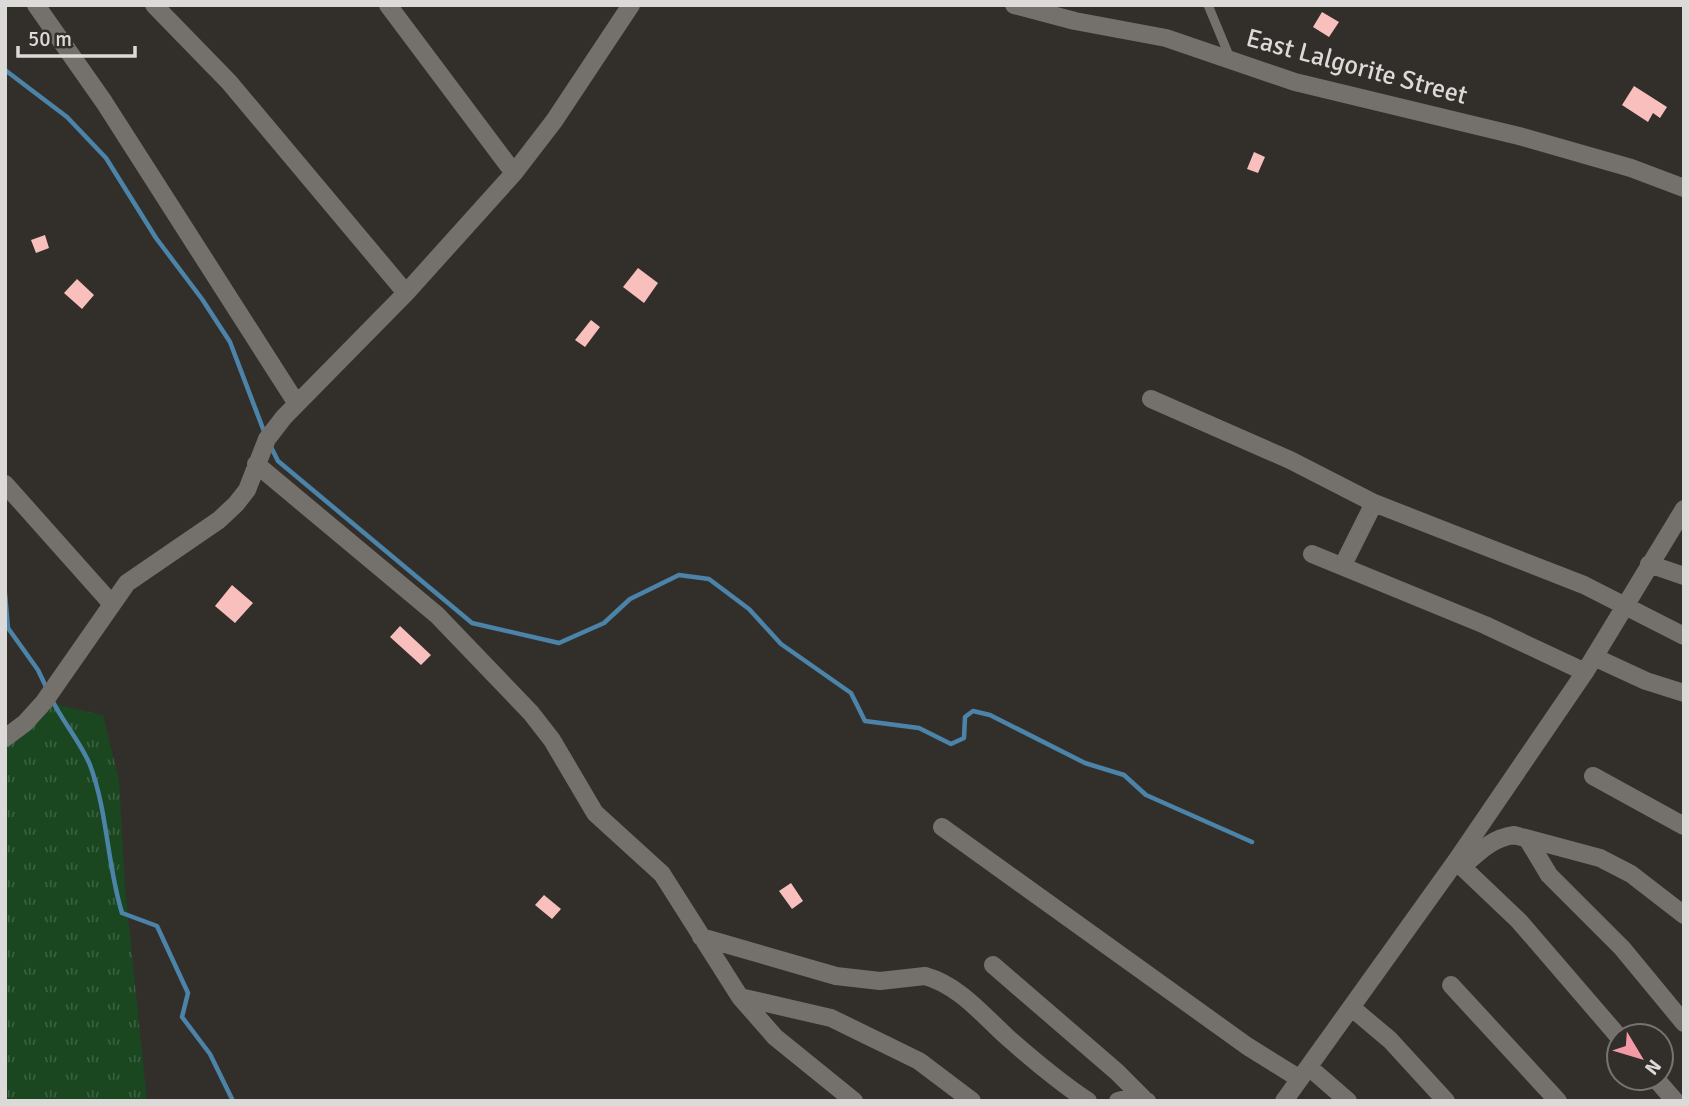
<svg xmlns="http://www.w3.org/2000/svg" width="1689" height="1106" viewBox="0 0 1689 1106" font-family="Signika,sans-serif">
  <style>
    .grass { fill: url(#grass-tufts) }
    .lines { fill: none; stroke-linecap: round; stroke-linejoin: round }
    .stream { stroke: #4c84a9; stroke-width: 4.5 }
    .building { fill: #f8bfbc }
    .service { stroke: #74716c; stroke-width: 9 }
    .minor { stroke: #74716c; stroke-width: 18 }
    .labels { text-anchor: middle; stroke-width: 7; stroke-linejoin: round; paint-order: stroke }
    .street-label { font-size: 26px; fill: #dcdad8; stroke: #322f2b }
  </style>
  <defs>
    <pattern id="grass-tufts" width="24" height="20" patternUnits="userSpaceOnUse" patternTransform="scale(1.75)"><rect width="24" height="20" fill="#1a4620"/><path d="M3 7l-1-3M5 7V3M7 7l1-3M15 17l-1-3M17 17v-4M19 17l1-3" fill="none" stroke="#3b6040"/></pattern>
  </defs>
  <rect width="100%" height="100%" fill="#322f2b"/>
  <path class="grass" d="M44,702l59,13 16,65 6,107 22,214h-142v-363z"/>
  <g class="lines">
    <path class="stream" d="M5,70l62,47 39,41 50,80 46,61 28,43 35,92
      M270,445l8,16 194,162 87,20 45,-20 26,-24 49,-24 30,4 40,30 32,35 70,49 14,28 54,7 32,16 13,-6 1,-21 8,-6 17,4 95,48 39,12 22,20 106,47
      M5,594l3,34 30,42 9,19
      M52,700c11,22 29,43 38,65 18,48 17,100 32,148l35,13 31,67 -6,24 28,37 23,47"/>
  </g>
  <path class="building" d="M1322,12l17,10 -10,15 -16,-10z
    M1634,86l33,21 -7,11 -7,-5 -5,9 -26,-17z
    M1254,152l11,5 -7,16 -11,-4z
    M45,235l4,13 -13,5 -5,-13z
    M638,268l20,15 -14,20 -21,-16z
    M77,279l17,16 -12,14 -18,-16z
    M591,320l9,7 -15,20 -10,-7z
    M232,585l21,18 -18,20 -20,-17z
    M400,626l31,29 -10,10 -31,-28z
    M791,883l12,18 -11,8 -13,-18z
    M544,895l17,14 -9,10 -17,-14z"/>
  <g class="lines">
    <path class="service" d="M1208,5l22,53"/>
    <path class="minor" d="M36,5l68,97 193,302
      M154,5l75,77 177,211
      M388,5l126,168
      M1014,5l61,16 91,17 129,44 224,54 112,32 53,20
      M1151,399l139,61 84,43 210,82 100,51
      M256,464l181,151 94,98 21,27 43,73 67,61 78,123 35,40 79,64
      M5,484l106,119
      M1312,554l173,71 100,47
      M1649,564l35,12
      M1343,565l31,-62
      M1594,657l52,24 38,12
      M5,738l20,-15 19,-21 83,-119 92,-63 17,-16 11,-14 20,-51 17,-22 122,-124 108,-120 40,-52 77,-116
      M1593,776l91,50
      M942,827l305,219 53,33
      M1528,840l21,35 73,73 62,75
      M1456,861l63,60 100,116
      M1463,866c16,-14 29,-28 51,-31l86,23 31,16 53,41
      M701,937l135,39 44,5 45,-5c33,9 57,38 82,61 25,22 52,45 81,64
      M993,965l124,107 26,26
      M1451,985l107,116
      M740,997l91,21 88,43 53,40
      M1352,1008l38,32 56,61
      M1310,1068l38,33
      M1655,1078l20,23
      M1118,1101l16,-4 13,4
      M1284,1101l172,-240 129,-189 99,-163"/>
  </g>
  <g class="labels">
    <g class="street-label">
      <text transform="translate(1357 66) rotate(15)" y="9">East Lalgorite Street</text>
    </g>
  </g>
  <rect width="1689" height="1106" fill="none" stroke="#dcdad8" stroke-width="14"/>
  <g transform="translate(1640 1057) rotate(128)"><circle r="33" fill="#322f2b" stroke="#767370" stroke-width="2"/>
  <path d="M0-5L12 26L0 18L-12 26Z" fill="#f49aa6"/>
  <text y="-10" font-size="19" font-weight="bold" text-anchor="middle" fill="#dcdad8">N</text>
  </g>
  <path d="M18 46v10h117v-10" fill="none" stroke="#dcdad8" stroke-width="3.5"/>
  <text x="28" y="46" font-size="21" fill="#dcdad8" stroke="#322f2b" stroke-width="5" paint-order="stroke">50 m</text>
</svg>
